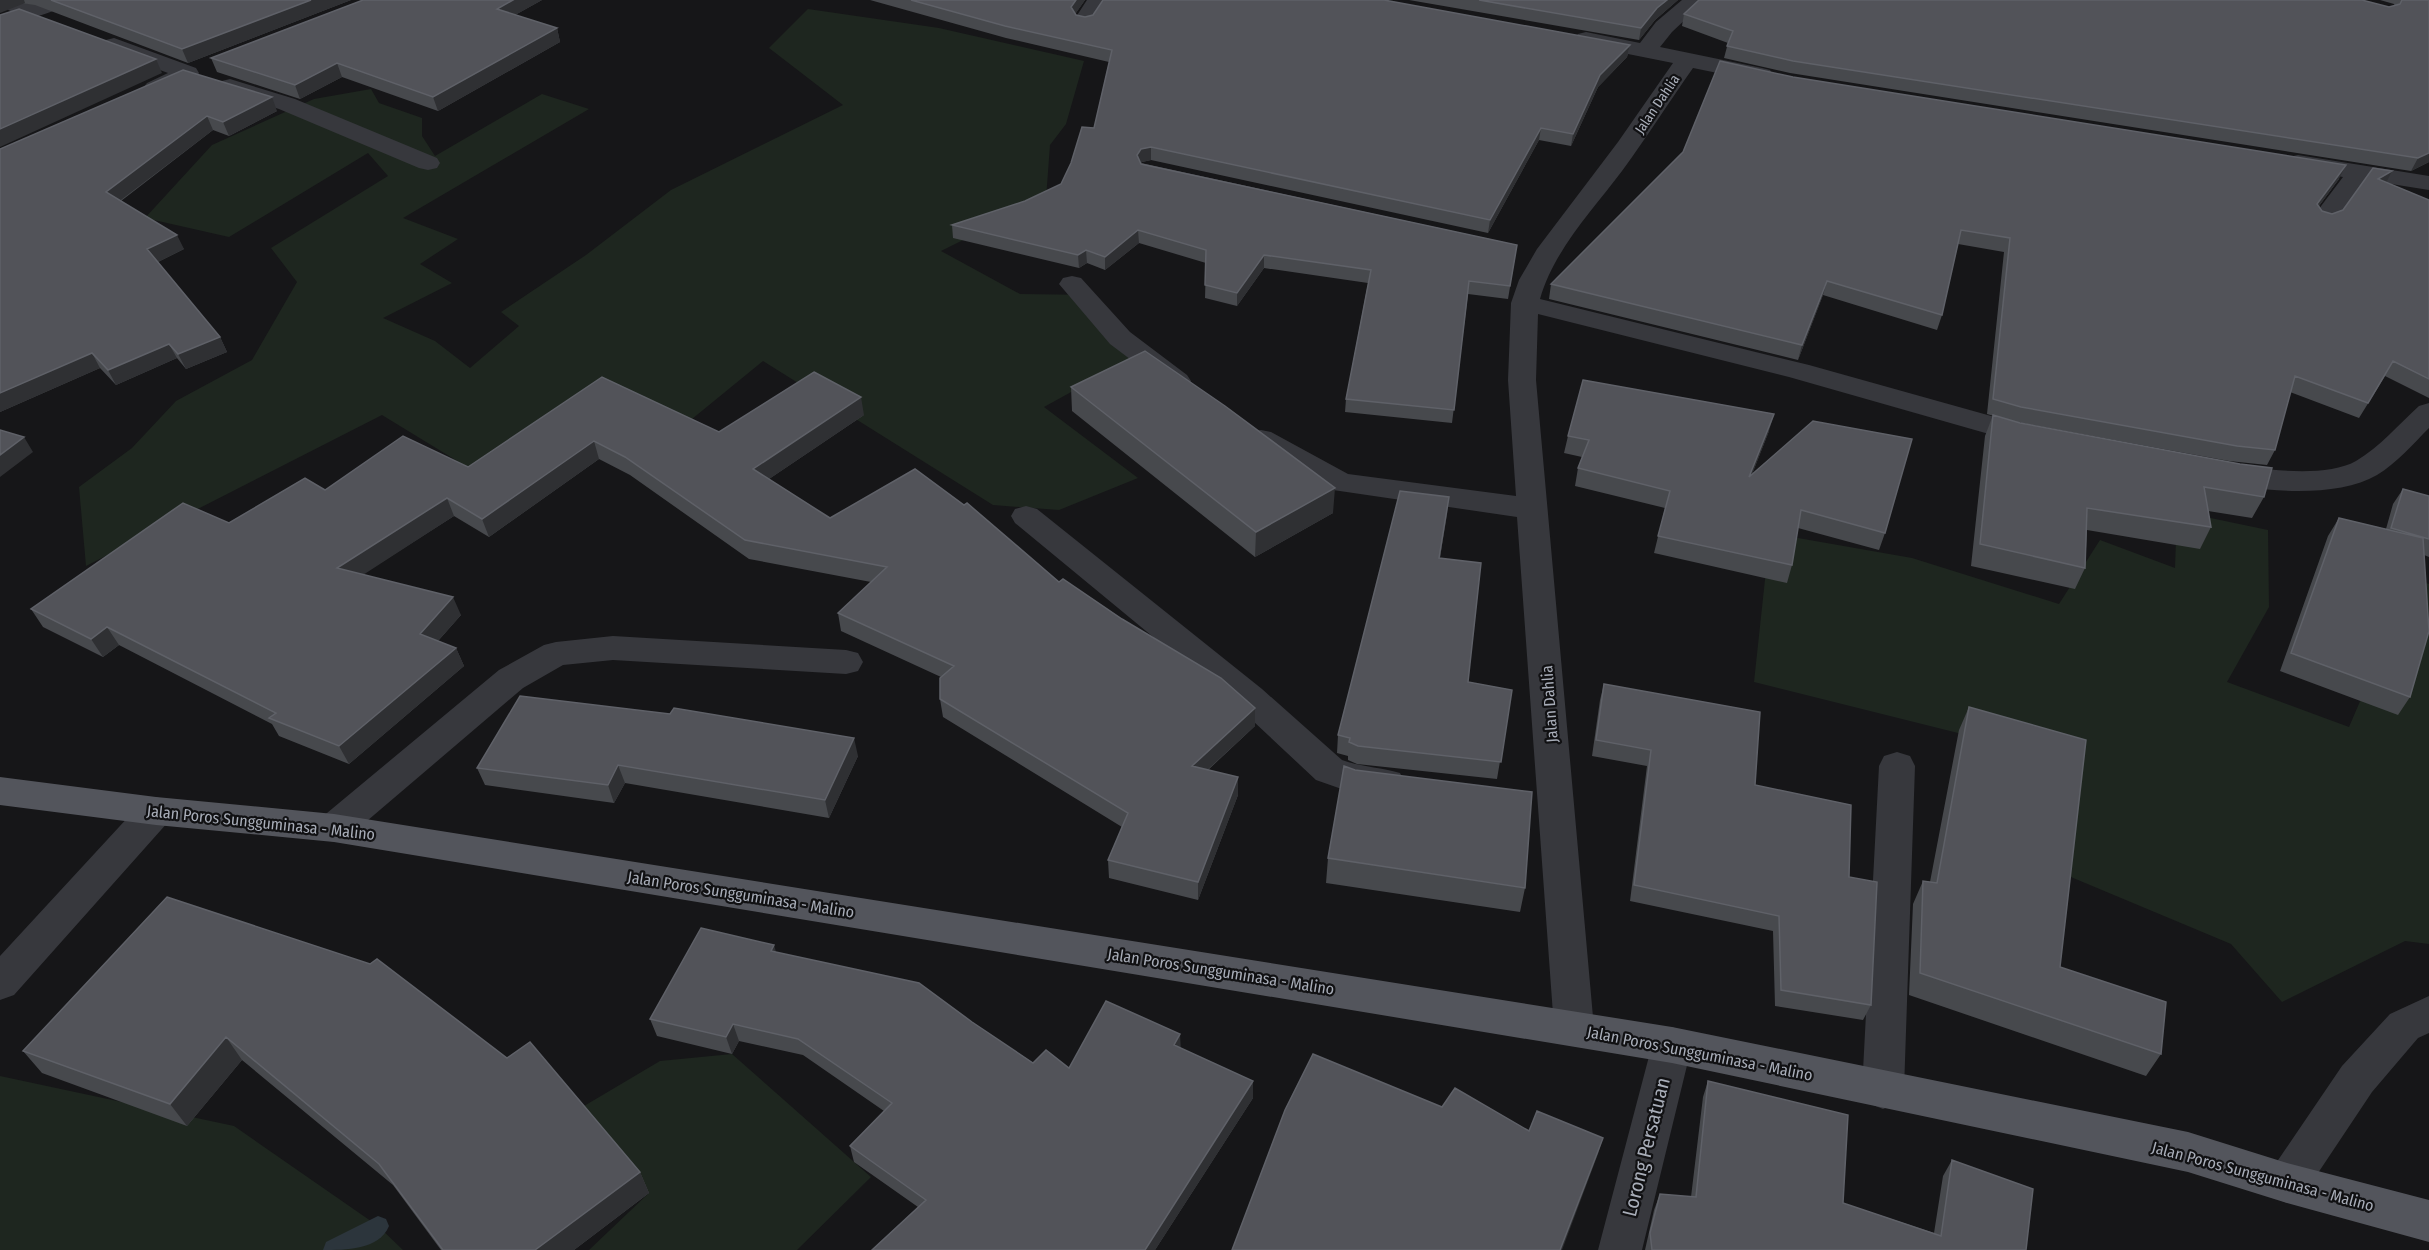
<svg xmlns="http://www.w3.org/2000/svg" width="2429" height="1250" viewBox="0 0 2429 1250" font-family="'Fira Sans Condensed',sans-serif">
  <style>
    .green { fill: #1e261f }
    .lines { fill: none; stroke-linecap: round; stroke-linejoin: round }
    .stream { fill: #2c353c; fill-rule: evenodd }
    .service { fill: #37383d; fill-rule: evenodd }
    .minor { fill: #37383d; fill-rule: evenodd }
    .primary { fill: #53555c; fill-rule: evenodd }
    .wall { fill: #47494d }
    .shaded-wall { fill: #2f3033 }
    .building { fill: #525359; stroke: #5f6168; stroke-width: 1.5 }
    .labels { text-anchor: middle; stroke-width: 4.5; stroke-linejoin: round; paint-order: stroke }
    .far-street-label { font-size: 14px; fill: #a8adb8; stroke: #111113 }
    .street-label { font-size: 16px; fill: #a8adb8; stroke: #111113 }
    .near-street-label { font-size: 20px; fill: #a8adb8; stroke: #111113 }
  </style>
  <rect width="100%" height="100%" fill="#161618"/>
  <path class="green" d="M808,9l131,19 145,33 -18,63 -16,21 -4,54 -105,52 79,43 73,1 38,64 -87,48 94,71 -79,32 -66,-5 -230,-144 -71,58 -90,-38 -130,89 -90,-55 -296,151 -7,-79 53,-39 44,-47 76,-41 45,-78 -26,-34 117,-72 -20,-23 -139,84 -84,-19 67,-73 102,-46 57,-10 8,14 43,15v18l13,20 107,-62 47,15 -186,109 55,21 -38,25 32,19 -69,35 52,23 35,27 49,-42 -18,-14 85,-57 85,-65 172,-85 -74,-57z
    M2177,511l91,19 1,77 -42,75 122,45 64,-149 16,6v360l-24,-3 -123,61 -51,-58 -225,-94 36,-96 -288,-72 16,-149 142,25 147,46 41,-64 75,28z
    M732,1054l139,123 -74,73h-208l60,-57 -70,-84 81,-48z
    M0,1076l234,50 144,100 25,24h-403z"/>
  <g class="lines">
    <path class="stream" d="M378,1216l8,3 3,7c-10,24 -44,24 -66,24l3,-8z"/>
    <path class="service" d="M1087,0h22l-16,25 -8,2 -8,-2 -3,-5z
      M613,636l233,14 12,3 5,9 -5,9 -12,3 -233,-14 -50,5 -40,23 -176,150 -13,4 -13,-4 -5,-10 5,-10 178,-148 45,-25 12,-3z
      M156,797l13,4 5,10 -5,10 -155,174 -14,5v-44l143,-155z
      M2429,996v37l-11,5 -46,54 -70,105 -15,6 -15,-6 -7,-14 7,-14 70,-103 48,-52z"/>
    <path class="minor" d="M0,0h22l6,4 13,-4h32l-3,5c-34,11 -38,20 -70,0z
      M1682,0h24l-34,32 -12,15 102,21 8,2 3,5 -3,5 -8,2 -69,-14c-24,34 -46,69 -71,103 -30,40 -68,79 -82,128l269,66 232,65 5,7 -5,7 -10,2 -242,-69 -251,-63 -2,66 58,648 -6,12 -14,6 -14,-6 -6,-12 -37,-511 -184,-27 -17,-6 -65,-38 -5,-7 5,-7 10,-2 10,2 77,42 168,22 -8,-116 3,-77 8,-23 18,-31 81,-107 55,-79 -95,-19 -3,-5 3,-5 8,-2 54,11 16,-21z
      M114,38l82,30 3,5 -3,5c-15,7 -32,19 -49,15l-4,-5 4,-5 21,-10 -62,-23 -3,-5 3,-5z
      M230,79l65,20 142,59 3,5 -3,5 -9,2 -9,-2 -140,-59 -57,-18 -4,-5 4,-5z
      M2298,155l131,21v14l-63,-10 -32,43 -9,3 -9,-3 -4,-5 31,-41 -54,-10 -3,-5 3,-5z
      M1072,276l9,2 49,54 57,43 4,6 -4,6 -10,3 -10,-3 -57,-43 -51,-60 4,-6z
      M2429,403v25c-16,16 -32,35 -52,47 -41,24 -120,17 -165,5l-4,-7 4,-7 11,-3c36,6 101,16 133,-2 24,-14 43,-37 63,-55z
      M1026,506l11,3 225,180 80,71c19,7 38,7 58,13l5,10 -5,10 -13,4 -34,-4 -37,-13 -78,-73 -223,-184 -4,-7 4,-7z
      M1897,752l13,4 5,10 -11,324 -6,13 -15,6 -15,-6 -6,-13 17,-324 5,-10z
      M1672,1027l14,5 6,13 -50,205h-44l54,-205 6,-13z"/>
    <path class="primary" d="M0,777l156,20 178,17 1338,213 516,105 99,31 142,37v42l-142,-39 -99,-31 -516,-109 -1338,-221 -178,-17 -156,-20z"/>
  </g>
  <path class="wall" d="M0,0h351l-163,63 -153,-58z
    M363,0h179l-27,15 42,13 3,14 -122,69 -96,-34 -42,22 -83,-27 -6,-14z
    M870,0h215l-10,14 1,1 9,2 545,28 -3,12 -29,30 -27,59 -32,-6 -51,93 -337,-73 -9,2 -1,1 376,82 -9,54 -40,-5 -16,129 -107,-11 1,-13 22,-116 -104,-15 -27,38 -32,-8 1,-35 -67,-20 -34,27 -18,-7 -8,5 -126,-30 -1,-13 73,-24 36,-17 33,-56 15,-66 -103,-24z
    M1409,0h269l-23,20 -16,20z
    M2380,0h49v162l-18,9 -621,-98 -66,-15 4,-15 -46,-17 2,-12 705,-7 6,-1 -1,-2z
    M183,70l94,41 -48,25 -16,-6 -92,71 63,48 -26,13 62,75 7,15 -41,17 -9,-11 -61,27 -16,-17 -100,44v-263z
    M1793,77l546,102 -20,27 3,5 10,3 11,-4 43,-28 43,18v198l-44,-22 -26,42 -69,-26 -15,58 -8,15 -38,-4 -213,-39 -29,-8 17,-162 -46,-8 -16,71 -5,15 -114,-35 -25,65 -249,-61 2,-15z
    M602,377l117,55 145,-17 -95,64 61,39 229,64 196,144 -47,44 30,7v18l-40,105 -89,-22 -1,-18 14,-33 -179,-110 -3,-18 1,-22 -100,-46 -3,-18 33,-31 -122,-23 -119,-84 -31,-16 -110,78 -35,-21 -91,58 98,41 -23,26 18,7 8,18 -115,98 -70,-28 -7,-12 -153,-79 -16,12 -60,-30 -12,-18 198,-86 96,-33 143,-23z
    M1071,387l262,126 -78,44 -183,-146z
    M1993,415l271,82 -12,21 -44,-7 3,16 -11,22 -113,-19 -2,38 -10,21 -104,-23 14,-130z
    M1769,431l-17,43 133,59 -6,17 -81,-22 -6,37 -5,18 -133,-30 11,-45 -90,-22 3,-18 4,-11 -18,-4 4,-17z
    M2403,489l26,7v61l-5,-2 -14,142 -12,18 -118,-44 48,-135 11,-18 47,11 7,-25z
    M1449,497l-9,61 28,124 44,8 -15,89 -140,-15 -9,-4v-4l-11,-3 1,-18z
    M1604,684l151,101 94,92 22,128 -8,15 -88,-14 -2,-75 -143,-30 17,-135 -55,-10 8,-56z
    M1969,707l91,260 101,87 -15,22 -237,-81 4,-91 10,-23 7,1 29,-152z
    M858,756l-29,62 -204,-35 -11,20 -129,-18 -8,-17z
    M1328,858l197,30 -5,24 -194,-29z
    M167,897l473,275 9,21 -75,57h-133l-48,-65 -151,-125 -55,66 -145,-53 -19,-22z
    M776,952l196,70 61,41 36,5 112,-20 72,50 -98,152h-283l46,-43 -64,-45 -4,-16 34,-35 -81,-56 -64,-14 -7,13 -75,-18 -7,-17z
    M1708,1081l135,122 91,30 9,-57 9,-16 74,90h-381l9,-40 6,-16 31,3 12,-100z"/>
  <path class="shaded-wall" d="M0,0h24l1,3 -25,10z
    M311,0h40l-163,63 -6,-14z
    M513,0h29l-41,23 -4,-14z
    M1076,0h9l-13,19 -1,-12z
    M1667,0h11l-23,20 -16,20 2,-12 16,-20z
    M557,28l3,14 -122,69 -5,-14z
    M1630,45l-3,12 -29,30 -27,59 2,-12 27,-59z
    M156,59l6,14 -162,74v-18z
    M337,63l5,14 -42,22 -5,-14z
    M272,97l5,14 -48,25 -6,-14z
    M207,116l6,14 -100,76 -7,-14z
    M1541,128l-2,12 -51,93 2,-13z
    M1151,147v13l-9,2 -5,6v-13l4,-6z
    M2429,153v9l-18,9 7,-13z
    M2346,165l-7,14 -29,39 7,-14z
    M2392,171l-7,14 -7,-6z
    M1138,230l1,13 -34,27v-13z
    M177,235l7,14 -30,15 -7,-15z
    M1086,250l1,13 -8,5 -1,-13z
    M1264,255v13l-27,38v-13z
    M1827,281l-4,14 -25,65 4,-15z
    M220,337l7,15 -41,17 -8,-15z
    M169,344l8,14 -61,27 -8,-15z
    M92,353l8,15 -100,44v-19z
    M861,397l3,18 -107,72 -4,-18z
    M1774,414l-5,17 -25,64 5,-18z
    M24,437l9,15 -33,25v-22z
    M594,441l5,18 -110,78 -7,-18z
    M1335,488l-2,25 -78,44 1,-25z
    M1449,497l-2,18 -10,61 2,-18z
    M447,498l7,18 -108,70 -9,-18z
    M453,597l8,18 -33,37 -8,-18z
    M107,627l12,18 -16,12 -12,-18z
    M456,648l8,18 -115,98 -10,-18z
    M1255,708v18l-63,58v-18z
    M854,738l4,18 -29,62 -4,-18z
    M618,765l7,18 -11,20 -6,-18z
    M1238,777v18l-40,105v-18z
    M774,945l5,17 -8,-11z
    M733,1024l6,17 -7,13 -6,-17z
    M1180,1034l1,17 -7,-6z
    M226,1037l16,23 -55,66 -17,-22z
    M1253,1081v17l-98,152h-10z
    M1603,1138l-5,16 -36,96h-2z
    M640,1172l9,21 -75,57h-39z"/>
  <path class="building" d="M51,0h260l-129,49z
    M363,0h150l-16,9 60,19 -124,69 -96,-34 -42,22 -84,-27z
    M911,0h165l-5,7 5,8 9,2 8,-2 10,-15h281l246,45 -30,30 -27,59 -32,-6 -51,92 -339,-73 -10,2 -4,6 4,9 376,81 -7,41 -41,-5 -15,129 -108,-11 25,-129 -107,-15 -27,38 -32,-8 1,-35 -68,-20 -33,27 -19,-7 -8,5 -126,-30 73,-24 36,-17 10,-21 11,-36 12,1 18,-78 -107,-24z
    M1479,0h188l-10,8 -16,20z
    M1699,0h663l27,7 11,-3 2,-4h27v153l-11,5 -625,-97 -66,-15 6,-15 -49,-17z
    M19,9l137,50 -156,70v-114z
    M1720,61l73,16 553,88 -29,39 5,7 10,3 11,-4 30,-42 19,3 -14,8 51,21v179l-36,-18 -25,42 -73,-27 -20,74 -38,-4 -216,-39 -28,-8 17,-161 -49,-8 -19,85 -115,-34 -25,64 -251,-61 132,-132z
    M183,70l89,27 -49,25 -16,-6 -101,76 71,43 -30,14 73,88 -42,17 -9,-10 -61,26 -16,-17 -92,40v-244z
    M1145,351l80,55 110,82 -79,44 -185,-145z
    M814,372l47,25 -108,72 77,49 85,-49 49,36 3,-2 92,79 4,-3 59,40 99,59 34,30 -63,58 46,11 -40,105 -90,-22 20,-47 -188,-114v-21l14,-12 -116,-53 49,-46 -142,-27 -120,-83 -31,-16 -112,78 -35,-21 -110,70 116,29 -33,37 36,14 -117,98 -70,-28 7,-5 -169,-86 -16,12 -60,-30 152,-106 46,20 76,-45 20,12 78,-54 65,31 134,-90 117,55z
    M1583,380l191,34 -25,63 64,-56 99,18 -27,94 -84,-23 -9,55 -134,-29 12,-45 -92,-23 11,-28 -21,-4z
    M1993,415l27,8 220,41 32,4 -8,29 -60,-10 7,40 -124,-19 -2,60 -105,-24z
    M0,430l24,7 -24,18z
    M2403,489l26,7v43l-38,-11z
    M1400,491l49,6 -10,61 42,5 -13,119 44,8 -11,72 -143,-16 -9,-4 1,-4 -12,-3z
    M2339,518l84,20 6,93 -19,66 -119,-44z
    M1604,684l156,28 -5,73 96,20 -2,72 28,5 -6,123 -90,-15 -2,-74 -145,-31 17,-135 -55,-10z
    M520,696l150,18 4,-6 180,30 -29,62 -207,-35 -10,20 -131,-17z
    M1969,707l117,33 -26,227 106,35 -5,52 -241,-81 3,-92 14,2z
    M1344,766l11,4 177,22 -7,96 -197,-30z
    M167,897l203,67 7,-5 130,99 23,-16 110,130 -105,78h-92l-64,-86 -153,-127 -56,67 -147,-53z
    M701,928l73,17 -3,6 148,32 53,39 61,41 13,-13 23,18 37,-67 74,33 -6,11 79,36 -108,169h-273l54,-50 -76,-54 42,-43 -94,-64 -65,-15 -7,13 -76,-18z
    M1313,1054l129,53 13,-19 74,43 8,-20 66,27 -43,112h-328l53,-140z
    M1708,1081l140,34 -5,88 98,33 11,-76 81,29 -7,61h-374l-2,-17 10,-39 36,3z"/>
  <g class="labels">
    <g class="far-street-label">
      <text transform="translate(1657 104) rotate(-56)" y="5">Jalan Dahlia</text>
    </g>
    <g class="street-label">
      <text transform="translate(1549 704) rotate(-94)" y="6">Jalan Dahlia</text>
      <text transform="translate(261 822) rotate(6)" y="6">Jalan Poros Sungguminasa - Malino</text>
      <text transform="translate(741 894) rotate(9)" y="6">Jalan Poros Sungguminasa - Malino</text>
      <text transform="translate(1221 971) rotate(9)" y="6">Jalan Poros Sungguminasa - Malino</text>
      <text transform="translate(1700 1053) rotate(11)" y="6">Jalan Poros Sungguminasa - Malino</text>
      <text transform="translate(2263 1176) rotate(15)" y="6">Jalan Poros Sungguminasa - Malino</text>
    </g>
    <g class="near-street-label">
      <text transform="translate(1646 1147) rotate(-76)" y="7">Lorong Persatuan</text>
    </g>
  </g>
</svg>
